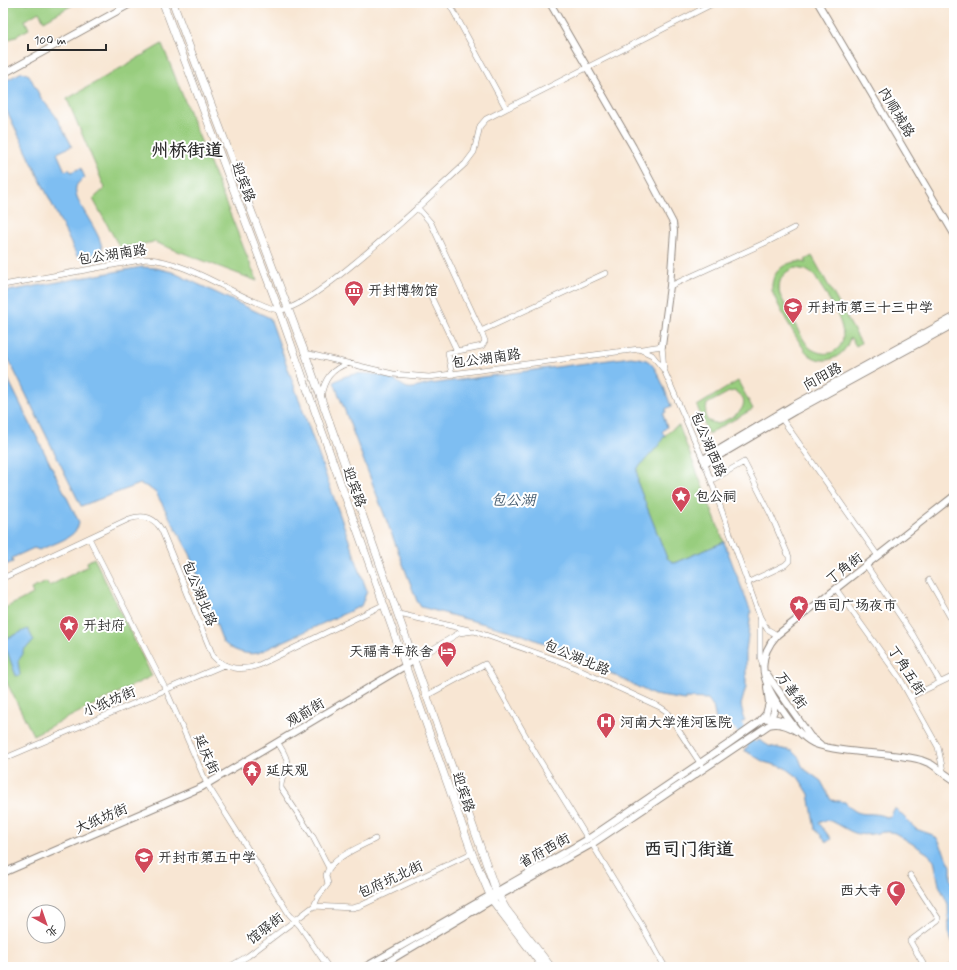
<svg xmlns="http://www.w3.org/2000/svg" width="957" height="970" viewBox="0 0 957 970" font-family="Mynerve,'LXGW WenKai TC',sans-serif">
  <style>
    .green { fill: #98cd7e; stroke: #627c54; fill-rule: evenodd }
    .water { fill: #7ebef2; stroke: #54748e }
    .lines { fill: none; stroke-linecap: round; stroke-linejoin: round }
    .river { stroke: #7ebef2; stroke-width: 9 }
    .minor-casing { stroke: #92887f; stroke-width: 6 }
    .tertiary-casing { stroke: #92887f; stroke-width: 8 }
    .secondary-casing { stroke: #92887f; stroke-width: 8 }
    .minor { stroke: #fff; stroke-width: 5 }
    .tertiary { stroke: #fff; stroke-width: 6 }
    .secondary { stroke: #fff; stroke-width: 7 }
    .labels { text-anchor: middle; stroke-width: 4; stroke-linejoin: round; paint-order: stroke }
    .street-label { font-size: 14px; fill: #2b2b2b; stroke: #fff }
    .poi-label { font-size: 14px; fill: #2b2b2b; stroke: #fff; text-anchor: start }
    .water-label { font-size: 15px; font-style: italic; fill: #485e71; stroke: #fff }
    .district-label { font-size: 18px; font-weight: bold; fill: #2b2b2b; stroke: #fff }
  </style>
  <rect width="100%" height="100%" fill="#fff"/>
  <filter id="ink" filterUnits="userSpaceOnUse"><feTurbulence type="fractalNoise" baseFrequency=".025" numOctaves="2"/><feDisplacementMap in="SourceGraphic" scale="8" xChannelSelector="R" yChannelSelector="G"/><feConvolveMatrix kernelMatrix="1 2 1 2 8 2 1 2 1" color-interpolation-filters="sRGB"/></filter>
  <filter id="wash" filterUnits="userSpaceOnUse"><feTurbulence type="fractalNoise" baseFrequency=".012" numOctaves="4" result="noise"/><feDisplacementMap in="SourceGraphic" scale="16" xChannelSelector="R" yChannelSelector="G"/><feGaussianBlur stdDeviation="0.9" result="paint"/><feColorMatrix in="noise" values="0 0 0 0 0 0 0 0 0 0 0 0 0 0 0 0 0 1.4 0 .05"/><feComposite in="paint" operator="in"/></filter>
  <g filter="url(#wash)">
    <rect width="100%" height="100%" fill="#f8e6d3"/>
    <path class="green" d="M3,3h73l-32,18 -5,-9 -14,8 4,9 -26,14z
      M162,44l95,237 -103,-39 -34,6 -27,-49 12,-11 -38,-89z
      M812,256l49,87 -5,3 -6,-9c-2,9 -7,17 -16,21 -9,4 -19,2 -26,-4 -6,-5 -35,-56 -36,-64 -2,-20 17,-32 35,-27l-2,-3zM795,268l11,2 8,5c10,18 46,63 19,77 -7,3 -16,1 -23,-4 -9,-9 -23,-40 -30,-53 -3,-13 2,-23 15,-27z
      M738,381l15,28 -45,25 -11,-28zM735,391l8,7c4,15 -14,20 -25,26l-10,-3 -3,-5 2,-12 22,-12z
      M679,426l45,116 -50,21 -7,-4 -29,-75 -1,-15c11,-12 28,-39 42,-43z
      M94,558l58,118 -119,59 -30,-60v-66l30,-15 -2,-5 15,-7 3,4 39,-20 -1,-4z"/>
    <path class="water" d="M22,72l7,3 12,23 14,17 17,31 -15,7 8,18 4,-2 2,3 10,-4 4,10c-4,2 -8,5 -9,9 -4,15 29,48 26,66l-21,5 -4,-2 -74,-153v-21z
      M142,267l14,1 16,4 98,46 97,273 -6,15 -103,47c-11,3 -27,-3 -35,-11l-33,-88 -34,-61 -8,-6 -8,-3 -59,22 -78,-158v-56z
      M631,357c5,1 11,1 15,3 11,4 21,36 25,46l-5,3v3l-3,2 4,13 -5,5 3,3 -7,11 -21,23 1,15 29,74 7,5 50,-21 27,70 -5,39v36l-5,18 2,9 -1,1 3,5 -15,10 -3,-5 -2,1 -9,-6 -3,-14 -5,-7 -23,-1v2l-31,-5 -78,-39 -58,-23 -97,-26 -4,-6 -83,-219c18,-12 40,-10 60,-2 5,2 9,7 14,8 7,1 15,-3 22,-4z
      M3,369l76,153c-1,16 -27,22 -40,28l-5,-2 -22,10 1,4 -10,4z
      M28,629l6,12 -11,9v4l-5,7 2,14 -4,1 -9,-25 -4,-5v-6z
      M759,740l10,6 23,5 7,7 4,10 18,13 10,19 14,2c16,19 22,7 41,15l5,-1 3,-7h2l20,20 17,6 5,5 13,26v13l3,7v59l-5,-12 -1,-29 -9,-19 -5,-25 -7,-7 -32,-20c-12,-4 -24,4 -37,1 -12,-3 -20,-12 -32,-14l-7,3 12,16 -4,3 -12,-13 -6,-35 -11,-17 -12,-9 -22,-6 -20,-12z"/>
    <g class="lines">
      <path class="river" d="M732,717l24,34 3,1"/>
    </g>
  </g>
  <g filter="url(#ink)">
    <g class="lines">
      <g class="minor-casing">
        <path id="minor" d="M449,3l57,105
          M417,207l14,16 50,108
          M3,285l143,-26c33,1 71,25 101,39 10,4 20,10 31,12 30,5 160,-122 187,-146l9,-12 6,-26 6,-7 228,-116
          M670,286l99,-45 25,-13
          M428,290l29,61
          M642,349l20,-3 2,24 41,94 55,153 7,12 10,6
          M305,353l88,21 36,3 210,-28 13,6 12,15
          M452,375l-4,-22 34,-7 3,-5 -4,-10 125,-58
          M321,397c3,-18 10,-28 28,-34
          M782,419l96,137
          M712,480l32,-18 27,53 18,42v4l-4,4 -38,18
          M89,538l77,152 41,94 82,130 11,12 28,41
          M866,565l47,70 27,47
          M3,578l126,-59c15,-5 26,-2 33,12l51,125c12,14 30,15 46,9l124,-60
          M929,580l25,44
          M836,589l63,88 39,70 5,24
          M399,614l70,16
          M760,620v37l3,8
          M415,660l44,-27 15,-2 88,31 98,45 6,4 36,55
          M426,696l59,-32 51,90 52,85
          M910,697l44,-21
          M278,743c3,5 9,13 9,20 0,9 -7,16 -6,25l32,49 16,31
          M3,759l221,-94
          M592,844l49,80 24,43
          M910,875l28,43v2l-28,21 15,26
          M314,906l4,-9 10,-13 -2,-9c4,-17 36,-29 49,-36
          M229,967l19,-11 66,-50 38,2 8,-2 112,-53
          M947,967l7,-4"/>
      </g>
      <g class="tertiary-casing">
        <path id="tertiary" d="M550,3l83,144 40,76 1,8 -4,55 -8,60
          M818,3l136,231
          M3,74l129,-71
          M703,459l89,-53 162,-89
          M705,464l90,-53 159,-87
          M954,496l-177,139c-27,30 -9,55 10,82 8,11 18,24 31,28 33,10 69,6 103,15l10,4 23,16
          M767,674l43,62 10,8
          M763,719l10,-1 15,4
          M770,720l4,-9v-11
          M3,873l199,-86 213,-127
          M365,967l223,-128 140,-95 31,-22 7,-8 3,-11 -2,-16
          M379,967l113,-67 100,-56 177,-119c10,-3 18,0 27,6"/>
      </g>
      <g class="secondary-casing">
        <path id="secondary" d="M163,3l116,307 193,543 20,47 51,67
          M173,3l132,350 191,538 10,18 45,58"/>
      </g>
      <use href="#minor" class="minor"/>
      <use href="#tertiary" class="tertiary"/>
      <use href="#secondary" class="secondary"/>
    </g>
  </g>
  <defs>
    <g id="museum-pin" transform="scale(1)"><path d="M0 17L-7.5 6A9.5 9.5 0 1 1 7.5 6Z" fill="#d1495b" stroke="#fff"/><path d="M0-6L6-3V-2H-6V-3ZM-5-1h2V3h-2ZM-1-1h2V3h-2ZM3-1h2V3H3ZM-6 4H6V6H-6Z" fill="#fff"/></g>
    <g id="school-pin" transform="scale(1)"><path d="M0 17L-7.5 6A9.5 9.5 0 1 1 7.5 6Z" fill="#d1495b" stroke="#fff"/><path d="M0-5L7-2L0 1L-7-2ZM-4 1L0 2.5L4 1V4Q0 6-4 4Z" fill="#fff"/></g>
    <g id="sight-pin" transform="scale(1)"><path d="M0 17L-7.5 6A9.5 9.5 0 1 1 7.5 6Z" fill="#d1495b" stroke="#fff"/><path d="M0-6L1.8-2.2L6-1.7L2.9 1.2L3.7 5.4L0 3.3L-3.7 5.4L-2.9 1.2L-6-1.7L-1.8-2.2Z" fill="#fff"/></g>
    <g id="hotel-pin" transform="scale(1)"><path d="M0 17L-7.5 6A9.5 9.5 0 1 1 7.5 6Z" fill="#d1495b" stroke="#fff"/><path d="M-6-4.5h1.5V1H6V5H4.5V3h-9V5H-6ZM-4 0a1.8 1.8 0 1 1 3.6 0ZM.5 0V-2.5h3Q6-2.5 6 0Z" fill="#fff"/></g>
    <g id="hospital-pin" transform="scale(1)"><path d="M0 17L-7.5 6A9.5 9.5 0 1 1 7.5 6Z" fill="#d1495b" stroke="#fff"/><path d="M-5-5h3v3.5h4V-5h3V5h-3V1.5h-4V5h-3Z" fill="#fff"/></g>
    <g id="temple-pin" transform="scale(1)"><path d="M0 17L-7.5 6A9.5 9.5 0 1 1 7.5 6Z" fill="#d1495b" stroke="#fff"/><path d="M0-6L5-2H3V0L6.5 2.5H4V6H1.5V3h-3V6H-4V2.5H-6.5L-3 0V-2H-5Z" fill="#fff"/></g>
    <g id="mosque-pin" transform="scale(1)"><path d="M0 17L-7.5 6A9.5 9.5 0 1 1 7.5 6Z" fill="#d1495b" stroke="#fff"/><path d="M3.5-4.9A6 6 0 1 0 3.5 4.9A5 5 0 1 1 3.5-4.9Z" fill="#fff"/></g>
  </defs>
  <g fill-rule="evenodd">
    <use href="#museum-pin" x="354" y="290"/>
    <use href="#school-pin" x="793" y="307"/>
    <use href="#sight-pin" x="681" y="496"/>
    <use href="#sight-pin" x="799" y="605"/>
    <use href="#sight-pin" x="69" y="625"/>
    <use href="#hotel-pin" x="447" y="651"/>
    <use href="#hospital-pin" x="606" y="722"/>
    <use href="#temple-pin" x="252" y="770"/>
    <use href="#school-pin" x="144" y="857"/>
    <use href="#mosque-pin" x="896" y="890"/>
  </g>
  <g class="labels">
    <g class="street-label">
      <text transform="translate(897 112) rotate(59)" y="5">内顺城路</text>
      <text transform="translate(244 182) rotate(69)" y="5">迎宾路</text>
      <text transform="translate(112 254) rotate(-9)" y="5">包公湖南路</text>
      <text transform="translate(486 358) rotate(-8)" y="5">包公湖南路</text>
      <text transform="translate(822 376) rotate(-29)" y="5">向阳路</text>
      <text transform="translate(709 444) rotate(67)" y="5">包公湖西路</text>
      <text transform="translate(355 487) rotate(70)" y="5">迎宾路</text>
      <text transform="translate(844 568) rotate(-38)" y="5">丁角街</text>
      <text transform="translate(200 593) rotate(68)" y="5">包公湖北路</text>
      <text transform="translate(577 657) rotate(23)" y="5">包公湖北路</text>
      <text transform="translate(907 670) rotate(57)" y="5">丁角五街</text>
      <text transform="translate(792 690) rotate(55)" y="5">万善街</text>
      <text transform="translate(109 701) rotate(-23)" y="5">小纸坊街</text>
      <text transform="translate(305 712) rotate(-31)" y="5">观前街</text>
      <text transform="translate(207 754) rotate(66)" y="5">延庆街</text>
      <text transform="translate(464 792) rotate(71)" y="5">迎宾路</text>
      <text transform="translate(101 818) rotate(-23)" y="5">大纸坊街</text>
      <text transform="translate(544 850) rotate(-29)" y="5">省府西街</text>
      <text transform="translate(390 879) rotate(-25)" y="5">包府坑北街</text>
      <text transform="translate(265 928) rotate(-38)" y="5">馆驿街</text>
    </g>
    <g class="poi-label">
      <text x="368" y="295">开封博物馆</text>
      <text x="807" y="312">开封市第三十三中学</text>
      <text x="695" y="501">包公祠</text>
      <text x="813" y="610">西司广场夜市</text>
      <text x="83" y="630">开封府</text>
      <text x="433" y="656" text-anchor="end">天福青年旅舍</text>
      <text x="620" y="727">河南大学淮河医院</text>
      <text x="266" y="775">延庆观</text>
      <text x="158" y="862">开封市第五中学</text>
      <text x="882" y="895" text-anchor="end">西大寺</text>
    </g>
    <g class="water-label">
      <text x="513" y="505">包公湖</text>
    </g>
    <g class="district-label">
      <text x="187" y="156">州桥街道</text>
      <text x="689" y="855">西司门街道</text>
    </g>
  </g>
  <rect width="957" height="970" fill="none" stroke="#fff" stroke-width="16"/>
  <g transform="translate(46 924) rotate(140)"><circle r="19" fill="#ffffff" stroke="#aaaaaa"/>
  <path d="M0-3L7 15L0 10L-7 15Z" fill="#d1495b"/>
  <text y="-6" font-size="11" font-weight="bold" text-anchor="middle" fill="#2b2b2b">北</text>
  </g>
  <path d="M28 44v6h78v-6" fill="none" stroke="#2b2b2b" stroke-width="2"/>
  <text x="34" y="44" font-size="12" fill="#2b2b2b" stroke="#ffffff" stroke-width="3" paint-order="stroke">100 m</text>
</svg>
